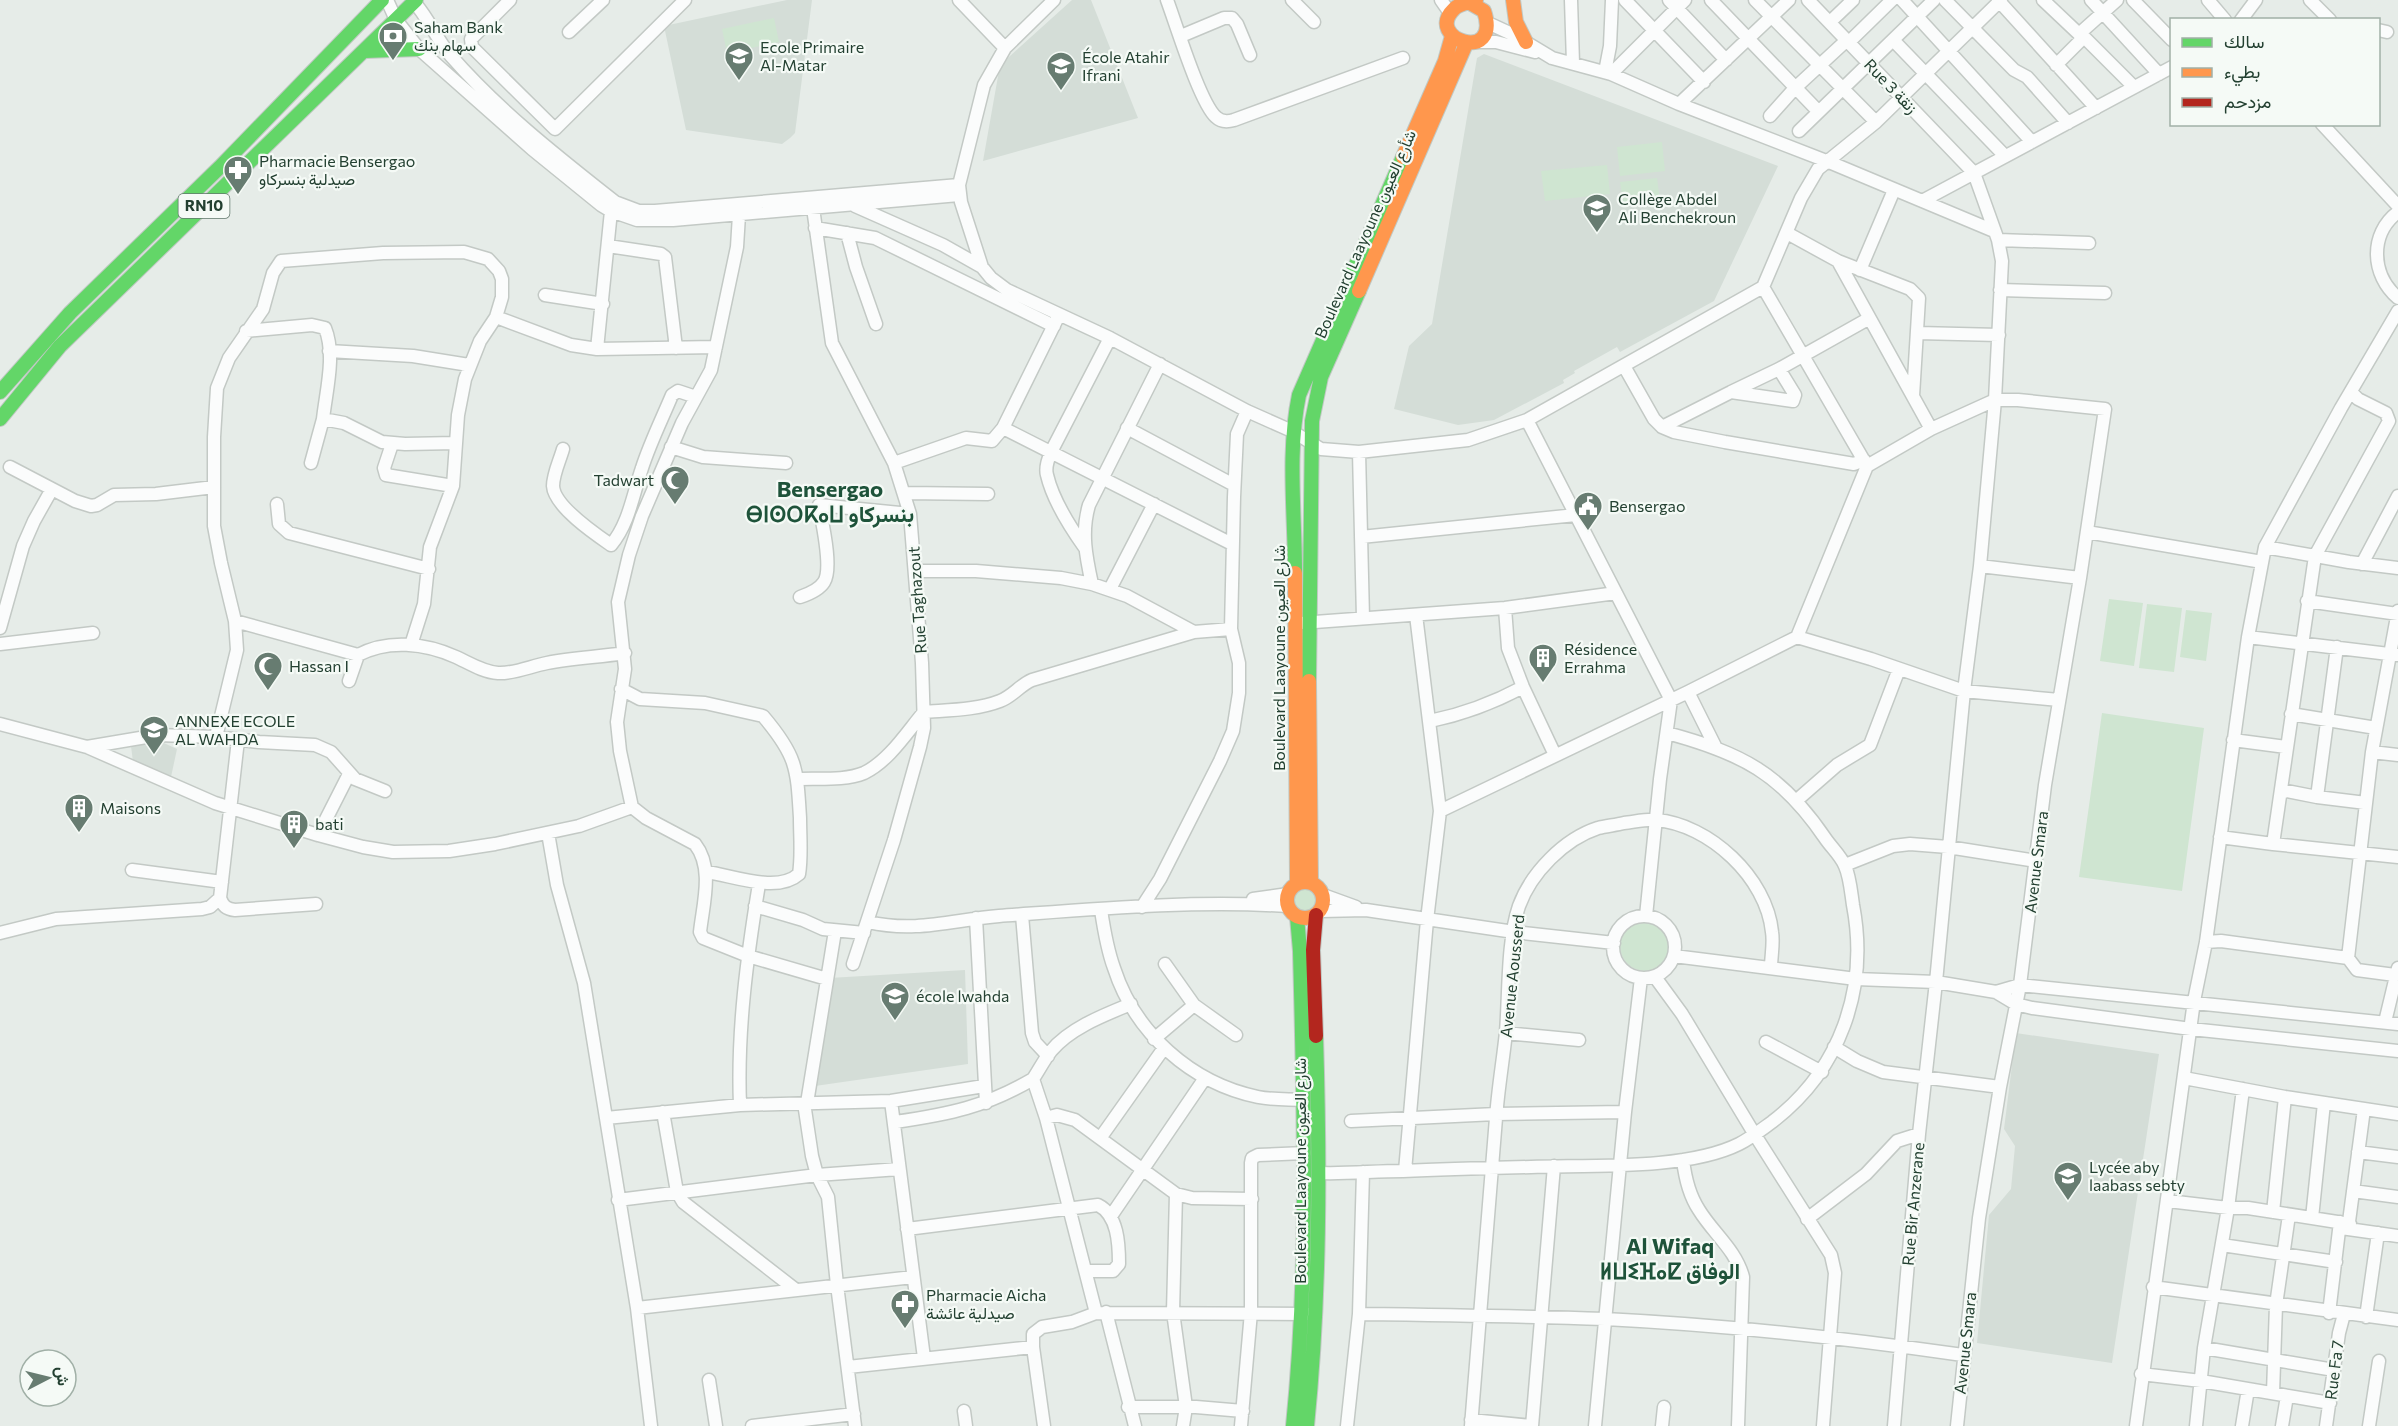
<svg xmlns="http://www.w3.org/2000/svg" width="2398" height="1426" viewBox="0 0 2398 1426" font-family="Commissioner,Vazirmatn,'Noto Sans Tifinagh',sans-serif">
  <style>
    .built { fill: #d4ddd7 }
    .green { fill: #cfe5d1 }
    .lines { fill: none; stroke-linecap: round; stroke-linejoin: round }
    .street-casing { stroke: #c3c9c5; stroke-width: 15 }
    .fast-casing { stroke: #c0c8c3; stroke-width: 16 }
    .slow-casing { stroke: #c0c8c3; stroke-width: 16 }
    .jam-casing { stroke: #c0c8c3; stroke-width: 16 }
    .street { stroke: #fbfcfc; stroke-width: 12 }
    .fast { stroke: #63d668; stroke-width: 14 }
    .slow { stroke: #ff974d; stroke-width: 14 }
    .jam { stroke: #b3261e; stroke-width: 14 }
    .labels { text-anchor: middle; stroke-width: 4.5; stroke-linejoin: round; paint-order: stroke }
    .shield { fill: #f5faf6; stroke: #62786c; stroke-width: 1.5 }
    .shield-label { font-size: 15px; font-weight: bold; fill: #234031 }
    .poi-label { font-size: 16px; fill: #234031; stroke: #f5faf6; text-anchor: start }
    .street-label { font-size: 16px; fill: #234031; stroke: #f5faf6 }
    .district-label { font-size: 22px; font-weight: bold; fill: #1e533a; stroke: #f5faf6 }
  </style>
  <rect width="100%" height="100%" fill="#e6ece8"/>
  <path class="built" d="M787,0h25l-17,133 -5,5 -8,6 -96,-14 -22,-104z
    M1072,0h19l47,118 -155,43 17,-96z
    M1484,54l294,112 -64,135 -94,51 -3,-5 -43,24 1,2 -12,7 1,3 -70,37 -36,5 -64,-16 15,-63 23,-22 45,-266z
    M155,739l22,10 -6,28 -38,-15 -2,-16z
    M965,970l3,94 -153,22 14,-108z
    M2016,1033l143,21 -47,309 -135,-20 12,-128 22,-26 4,-43 -11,-17z"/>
  <path class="green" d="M774,18l5,24 -52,11 -5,-24z
    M1662,142l3,29 -45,5 -3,-29z
    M1607,165l3,29 -65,7 -4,-30z
    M1657,178l3,22 -37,4 -3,-22z
    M2109,599l34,4 -9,63 -34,-5z
    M2147,604l35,4 -8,64 -35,-4z
    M2186,610l26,3 -6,48 -26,-4z
    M2102,713l102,15 -22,163 -103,-14z
    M1291 900a15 15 0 1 1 30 0a15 15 0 1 1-30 0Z
    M1620 946a25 25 0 1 1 50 0a25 25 0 1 1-50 0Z"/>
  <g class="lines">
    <g class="street-casing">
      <path id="street" d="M387,0l9,20 23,29 113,100 69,56 10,6 26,9h36l286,-25
        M412,0c16,16 24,39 39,56 48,55 107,101 164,146l24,9h16l304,-26
        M510,0l-39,39 1,8 83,82 130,-129
        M959,0l46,48
        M1054,0l-49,48 -21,37 -25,100 2,17 21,65 9,11 16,12 103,48 137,73 45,20 29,18 38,3 109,-12 59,-20 236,-133 38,-89 17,-29 58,-47 125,-122
        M1167,0c9,24 33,103 49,117 5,5 11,5 18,3l169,-62
        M1292,0l22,22
        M1441,0l9,13
        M1571,0l2,63
        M1625,0l79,82
        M1669,0l57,60
        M1711,0l107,111
        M1755,0l121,122
        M1808,0l166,173 24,67 4,21 -7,139 -15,166 -16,125 -28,291 -17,152 -25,292
        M1902,0l130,142
        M1945,0l69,70 13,7 41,46
        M1998,0l98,108
        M2043,0l36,34
        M2091,0l68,74
        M2133,0l39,40
        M2208,0l17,20
        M2310,0l20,20
        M2241,20l15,-20
        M1830,22l23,-22
        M1488,23l26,12 38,23 59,16 68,30 150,58 165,69
        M2378,30l9,2
        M569,32l34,-32
        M1181,36l43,-18h8l5,6 13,31
        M2084,37l50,50
        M1894,41l111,115
        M1476,42h20l39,10
        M1849,42l43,-42
        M2056,65l28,-28 -5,-3 38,-34
        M1605,72l5,-26 2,-46
        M1611,74l74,-74
        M1679,104l110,-104
        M1770,116l25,-28 52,-48
        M2322,124l76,82
        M1799,131l135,-131
        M1922,201l250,-134
        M855,206l88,39 39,22
        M813,208l19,135 62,120 16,51 12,149 2,65 -4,19 -26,93 -41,124
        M2398,212c-29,22 -27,63 0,86
        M739,215l-2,32 -26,123 -29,53 -40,93 -13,39 -11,47 7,67 -8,53 3,29 12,56 14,11 49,26c19,24 8,60 5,88l3,6 45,18 79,23
        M815,228l60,10 179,88
        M847,233l9,34 20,57
        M1787,233l51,28 93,168
        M1998,240l91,3
        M608,246l53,8 4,3 11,91
        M1838,261l72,28 9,9 -6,98
        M1860,270l34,-80
        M1763,287l104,179
        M2000,290l105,3
        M545,295l58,9
        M1059,315l-56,113 229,116
        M496,317l75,28 26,4 119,-2
        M246,331l66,-6 13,3c11,27 1,63 -2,91
        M1918,333l81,2
        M597,349l14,-138
        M329,351l84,5 56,9
        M1624,366l30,53 8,8 12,5 51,10 129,22 10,-4
        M1779,369l16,26 -2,6 -62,-9 48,-23 89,-50
        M1527,420l144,280 -11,79 -14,137
        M1662,427l69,-35
        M1127,428l107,57
        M392,444l-8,24 2,7 67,11
        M671,447l32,10 83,6
        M563,449c-3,11 -10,25 -10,37 1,20 42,48 58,59 18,-21 22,-51 31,-77 8,-25 20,-49 30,-73l6,-4 18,6
        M1359,452l4,166
        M311,463l12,-44 21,4 38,19 23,2 51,-1
        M894,463l72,-25 26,3 11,-13
        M10,467l65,34 16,5 6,-1 17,-10 42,-1 58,-7
        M905,493l83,1
        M277,504l2,20 10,9 140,36
        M2087,532l175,30
        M1361,537l215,-22
        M2265,547l84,15 49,6
        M1085,548c-15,-21 -32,-47 -38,-73 -2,-7 1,-16 4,-23l59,-114
        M2362,564l36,-68
        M1980,566l100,12
        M916,571h60l85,7 31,6 35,12 67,36 37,-3
        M1092,584c-6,-27 -11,-52 -3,-79l71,-141
        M1110,589l44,-85
        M800,597c9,-3 19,-7 24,-15 9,-14 -2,-60 -5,-77l91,9
        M2307,601l91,13
        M1505,608l3,40 15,39 32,68
        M235,621l123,34
        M1301,623l204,-15 111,-15
        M0,628l23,-82 11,-25 18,-32
        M1797,637l74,22 93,32 95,9
        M2248,637l149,18
        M0,644l93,-11
        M349,681l9,-26c30,-16 67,-12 98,2 13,6 27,15 42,16 16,1 33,-7 49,-10 25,-5 52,-6 78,-10
        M621,689l19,10 65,4 58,13c34,40 34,52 37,102 0,19 2,38 -1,56 -22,20 -67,1 -93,-2
        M1688,692l27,54
        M2291,714l85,14
        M1430,721c34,-7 63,-18 93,-34
        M0,724l87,23 128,56 103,32 45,12 30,5 56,-1 46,-7 84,-18 53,-19
        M216,737l21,-87 -2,-29 -14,-58 -7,-37v-89l3,-49 12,-30 34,-49 10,-36 8,-12 102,-8 81,-1 24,7 11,12 3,8v18l-6,20 -16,24 -15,38 -7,36 -5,71 -23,61 -6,57 -13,41
        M2233,740l53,7
        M87,747l71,-12 58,2 43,5 56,3 16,7 24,27 30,12
        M2372,752l26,3
        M798,779c20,-1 47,2 66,-6 25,-12 43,-41 60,-61 24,-2 53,-2 76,-11 13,-5 20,-16 32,-21l162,-48
        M2281,790l36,7 20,-150
        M2317,797l49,6
        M1797,800l40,-35 33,-20 29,-76
        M1440,811l248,-119 109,-55 70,-171 64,-37 64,-29h23l87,9 -25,169 -35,207 -25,200 -20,102 -21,131 -22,208
        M548,833l9,52 27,98 22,135
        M318,835l31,-61
        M2220,837l53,7 42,-288 74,-135 -3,-8 -28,-14 -7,-7
        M2273,844l125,13
        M1845,865l48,-19 17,-2 38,3 88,14
        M132,870l90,12
        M1323,895l33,12
        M220,898c3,8 6,11 15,12l81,-6
        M1253,899l35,-5
        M755,906l48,14 20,9 41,4
        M1142,907l18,-28 60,-118 13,-30 6,-38v-30l-8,-34 3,-132 3,-63 10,-23
        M1101,910c3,20 6,39 13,58 21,65 77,115 144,129 15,3 31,2 46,3
        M1321,911l45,-1 148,22 100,11
        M1022,915l10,118 3,9 13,14
        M1613 947a31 31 0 1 1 62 0a31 31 0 1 1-62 0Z
        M976,918l10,185
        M868,922c48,11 84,-2 131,-6 96,-7 193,-16 289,-10
        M0,933l56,-14 146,-10 8,-2 10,-9 18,-158
        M2206,942l15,-1 127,17
        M1674,956l182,23 80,3 60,10 20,12 16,4 159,21 207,22
        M1165,964l29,41 42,30
        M2395,975l-38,-5 -9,-12 24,-206 26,-141
        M1655,977l27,37 73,121 76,120 4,18 -12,153
        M1996,992l24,-7 378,39
        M2385,1022l13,-54
        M1506,1033l73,7
        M1154,1039l40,-34
        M1766,1042l56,30
        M1834,1047l23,14 26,11 117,15
        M2184,1078l101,19 113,17
        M1033,1079c6,-9 11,-19 18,-28 19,-23 53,-36 80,-47
        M891,1101l33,257
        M804,1103l8,53 5,19 11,22 9,88 18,141
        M807,1103l28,-172
        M740,1105c-3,-74 7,-148 19,-221
        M663,1112l14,80 6,10 113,88
        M1046,1118l11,-3 18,5 101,74 16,4 60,1
        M1351,1121l145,-7 129,-2
        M895,1122c55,-8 90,-15 138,-43l13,39 50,195 213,1
        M1101,1137l63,-89
        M2358,1152l40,5
        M1683,1160c2,17 6,35 16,50 14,23 37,40 44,67l-5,149
        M1405,1171l22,-251 13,-109 -24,-196
        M1320,1173c28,1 55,-2 83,-2 43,-2 85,-3 128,-4 59,-2 156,3 208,-23 12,-6 22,-14 33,-22 68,-52 97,-133 81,-217 -2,-13 -3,-28 -8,-39 -4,-10 -14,-19 -20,-28 -44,-65 -84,-85 -158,-105
        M2353,1191l45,6
        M1176,1194l-3,118 13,95 -3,19
        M618,1200l199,-25 82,-6
        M2168,1201l60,7h20l102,16
        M2273,1212l12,-115
        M1111,1216l94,-138
        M2312,1218l12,-115
        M1807,1219l59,-45 31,-33 22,-7
        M2341,1228l57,8
        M907,1229l191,-24c20,10 21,39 21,59l-6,7h-27
        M2348,1229l16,-120
        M2222,1245l114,17
        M2153,1287l245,33
        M637,1308l276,-31
        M1106,1312l29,114
        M2329,1313l11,-91
        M1359,1314c82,1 164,2 246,5 120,6 240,19 358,36
        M2366,1317l12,-84
        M2204,1348l130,22
        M848,1367l185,-20
        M2141,1374l60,7 129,22
        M709,1380l7,46
        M2273,1393l3,-88 13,-90
        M1128,1407h68l47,4
        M964,1411l2,15
        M1471,1420l61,6
        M651,1426l-14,-118 -31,-190 134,-13 151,-4 93,-15
        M752,1426l102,-12
        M1044,1426l-11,-79v-13l9,-7 30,-5 24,-9
        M1241,1426l10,-114v-149l1,-5 6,-3 47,-2
        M1347,1426l12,-112 4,-142
        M1471,1426c9,-103 16,-205 25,-308 2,-29 7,-57 10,-86 3,-37 1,-91 13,-126 12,-33 45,-67 79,-78 8,-2 18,-3 26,-5 10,-1 22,-4 32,-3 53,4 111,58 116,112 2,11 -1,24 -1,36
        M1532,1426l22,-260
        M1595,1426l30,-314 16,-134
        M1662,1426l2,-19
        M2136,1426l58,-425 12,-59 42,-305 17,-90 76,-139 57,-97
        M2196,1426l8,-78 24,-140 15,-119
        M2242,1426l6,-37
        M2282,1426l5,-30
        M2326,1426l13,-93 5,-19
        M2369,1426l10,-65"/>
    </g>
    <g class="fast-casing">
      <path id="fast" d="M365,51l54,-2
        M0,392l70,-79 150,-146 162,-167
        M0,419l60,-73 356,-346
        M1295,573c0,-59 -8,-120 4,-178l104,-238
        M1309,681l3,-260 9,-44 38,-86
        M1293,1426c16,-158 11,-316 7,-475l-3,-34
        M1307,1426c13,-130 13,-259 9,-390"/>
    </g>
    <g class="slow-casing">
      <path id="slow" d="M1513,0l3,22 10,20
        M1470,3l14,8c18,54 -61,28 -30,-2 5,-6 15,-6 22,-9
        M1403,157l42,-96 7,-25
        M1359,291l107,-247
        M1295,573l2,311
        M1309,681l2,202
        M1287 900a18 18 0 1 1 36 0a18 18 0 1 1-36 0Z"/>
    </g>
    <g class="jam-casing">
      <path id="jam" d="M1316,1036l-3,-86 3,-35"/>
    </g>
    <use href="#street" class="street"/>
    <use href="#fast" class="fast"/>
    <use href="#slow" class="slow"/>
    <use href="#jam" class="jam"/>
  </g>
  <defs>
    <g id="bank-pin" transform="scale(1.5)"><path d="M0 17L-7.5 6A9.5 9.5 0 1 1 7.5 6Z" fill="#677c71" stroke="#f5faf6"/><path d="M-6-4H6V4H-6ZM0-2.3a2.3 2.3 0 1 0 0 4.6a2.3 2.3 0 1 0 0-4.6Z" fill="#fff"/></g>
    <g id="school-pin" transform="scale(1.5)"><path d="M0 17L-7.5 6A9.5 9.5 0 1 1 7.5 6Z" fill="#677c71" stroke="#f5faf6"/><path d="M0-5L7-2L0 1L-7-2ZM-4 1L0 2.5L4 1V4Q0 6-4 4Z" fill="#fff"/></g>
    <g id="pharmacy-pin" transform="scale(1.5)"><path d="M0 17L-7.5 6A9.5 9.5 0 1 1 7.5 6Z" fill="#677c71" stroke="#f5faf6"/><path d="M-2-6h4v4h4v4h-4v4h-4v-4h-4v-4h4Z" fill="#fff"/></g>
    <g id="mosque-pin" transform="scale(1.5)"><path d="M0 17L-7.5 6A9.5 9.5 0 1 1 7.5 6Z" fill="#677c71" stroke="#f5faf6"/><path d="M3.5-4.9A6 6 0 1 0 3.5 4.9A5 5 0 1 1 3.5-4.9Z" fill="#fff"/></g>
    <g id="civic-pin" transform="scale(1.5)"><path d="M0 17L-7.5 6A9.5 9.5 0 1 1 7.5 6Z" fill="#677c71" stroke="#f5faf6"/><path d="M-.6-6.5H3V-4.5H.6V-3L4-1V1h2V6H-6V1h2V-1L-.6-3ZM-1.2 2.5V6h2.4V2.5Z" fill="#fff"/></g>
    <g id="building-pin" transform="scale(1.5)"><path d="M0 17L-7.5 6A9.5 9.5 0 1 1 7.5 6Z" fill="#677c71" stroke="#f5faf6"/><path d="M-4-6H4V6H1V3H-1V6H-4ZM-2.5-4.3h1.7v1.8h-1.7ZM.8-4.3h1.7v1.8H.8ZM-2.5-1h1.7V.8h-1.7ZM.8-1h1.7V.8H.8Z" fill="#fff"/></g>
  </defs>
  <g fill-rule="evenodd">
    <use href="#bank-pin" x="393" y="36"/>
    <use href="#school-pin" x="739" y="56"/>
    <use href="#school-pin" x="1061" y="66"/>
    <use href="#pharmacy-pin" x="238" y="170"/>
    <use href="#school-pin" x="1597" y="208"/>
    <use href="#mosque-pin" x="675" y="480"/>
    <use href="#civic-pin" x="1588" y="506"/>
    <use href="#building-pin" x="1543" y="658"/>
    <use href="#mosque-pin" x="268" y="666"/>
    <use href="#school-pin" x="154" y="730"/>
    <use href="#building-pin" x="79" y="808"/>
    <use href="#building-pin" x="294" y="824"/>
    <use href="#school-pin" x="895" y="996"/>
    <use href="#school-pin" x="2068" y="1176"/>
    <use href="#pharmacy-pin" x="905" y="1304"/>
  </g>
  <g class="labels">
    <rect class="shield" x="178.5" y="194" width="51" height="24" rx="4.5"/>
    <g class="shield-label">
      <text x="204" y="211">RN10</text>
    </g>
    <g class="poi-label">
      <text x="414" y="33">Saham Bank<tspan x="414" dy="18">سهام بنك</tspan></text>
      <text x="760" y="53">Ecole Primaire<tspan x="760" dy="18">Al-Matar</tspan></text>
      <text x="1082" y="63">École Atahir<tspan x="1082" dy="18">Ifrani</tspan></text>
      <text x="259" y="167">Pharmacie Bensergao<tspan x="259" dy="18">صيدلية بنسركاو</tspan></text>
      <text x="1618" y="205">Collège Abdel<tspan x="1618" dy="18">Ali Benchekroun</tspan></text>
      <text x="654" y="486" text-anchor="end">Tadwart</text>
      <text x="1609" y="512">Bensergao</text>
      <text x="1564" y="655">Résidence<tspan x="1564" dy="18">Errahma</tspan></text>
      <text x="289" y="672">Hassan I</text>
      <text x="175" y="727">ANNEXE ECOLE<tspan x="175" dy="18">AL WAHDA</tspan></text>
      <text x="100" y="814">Maisons</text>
      <text x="315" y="830">bati</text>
      <text x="916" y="1002">école lwahda</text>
      <text x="2089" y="1173">Lycée aby<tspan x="2089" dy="18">laabass sebty</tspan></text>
      <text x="926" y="1301">Pharmacie Aicha<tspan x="926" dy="18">صيدلية عائشة</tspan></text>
    </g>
    <g class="street-label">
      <text transform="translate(1891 86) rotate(46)" y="6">Rue 3 زنقة</text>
      <text transform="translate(1365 234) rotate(-66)" y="6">Boulevard Laayoune شأرع العيون</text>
      <text transform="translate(917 600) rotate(-94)" y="6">Rue Taghazout</text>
      <text transform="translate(1279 658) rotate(-90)" y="6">Boulevard Laayoune شارع العيون</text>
      <text transform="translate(2036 862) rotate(-83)" y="6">Avenue Smara</text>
      <text transform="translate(1512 976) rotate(-84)" y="6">Avenue Aousserd</text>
      <text transform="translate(1300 1171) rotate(-90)" y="6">Boulevard Laayoune شارع العيون</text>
      <text transform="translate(1913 1204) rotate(-85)" y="6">Rue Bir Anzerane</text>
      <text transform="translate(1965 1343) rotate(-84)" y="6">Avenue Smara</text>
      <text transform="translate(2334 1370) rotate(-83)" y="6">Rue Fa 7</text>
    </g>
    <g class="district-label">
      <text x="830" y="497">Bensergao<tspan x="830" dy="25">ⴱⵏⵙⵔⴽⴰⵡ بنسركاو</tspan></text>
      <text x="1670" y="1254">Al Wifaq<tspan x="1670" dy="25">ⵍⵡⵉⴼⴰⵇ الوفاق</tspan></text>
    </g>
  </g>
  <rect x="2170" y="18" width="210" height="108" fill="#f5faf6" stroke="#a1b0a7" stroke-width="1.5"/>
  <rect x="2182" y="38" width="30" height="9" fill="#63d668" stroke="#a1b0a7" stroke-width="1.5"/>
  <text x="2224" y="48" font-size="18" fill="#234031">سالك</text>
  <rect x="2182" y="68" width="30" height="9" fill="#ff974d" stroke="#a1b0a7" stroke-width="1.5"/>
  <text x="2224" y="78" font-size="18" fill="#234031">بطيء</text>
  <rect x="2182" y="98" width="30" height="9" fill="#b3261e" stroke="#a1b0a7" stroke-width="1.5"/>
  <text x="2224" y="108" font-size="18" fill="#234031">مزدحم</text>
  <g transform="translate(48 1378) rotate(83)"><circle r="28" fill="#f5faf6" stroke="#a1b0a7" stroke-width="1.5"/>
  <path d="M0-4.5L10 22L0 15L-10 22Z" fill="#677c71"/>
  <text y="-9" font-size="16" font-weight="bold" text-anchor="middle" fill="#234031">ش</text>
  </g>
</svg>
